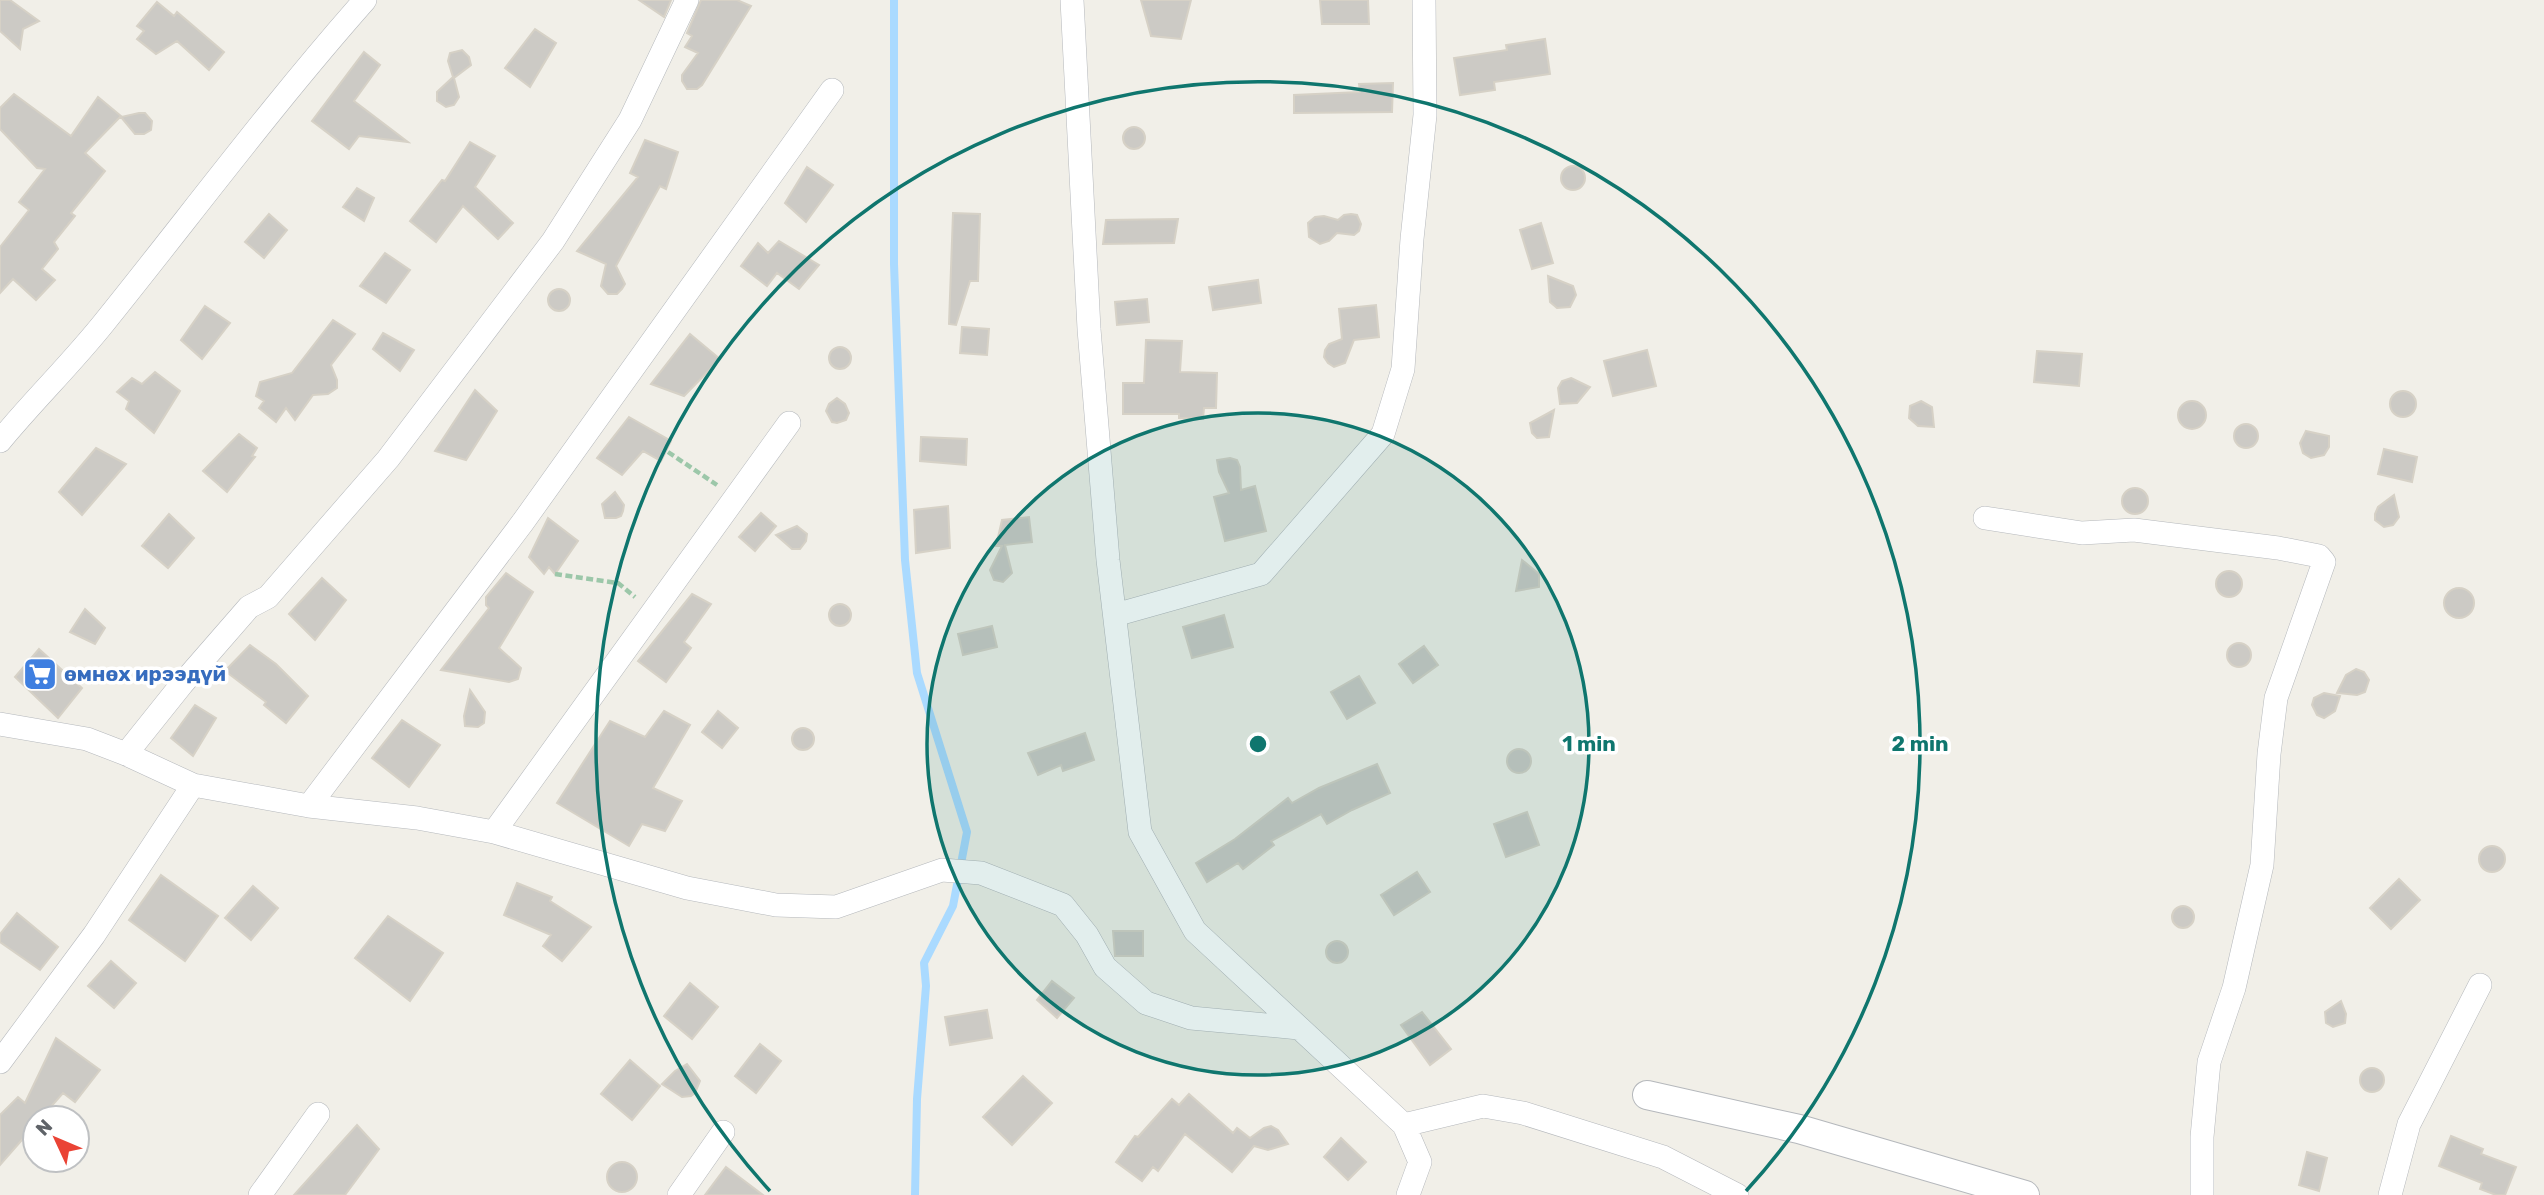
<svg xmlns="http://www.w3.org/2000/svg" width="2544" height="1195" viewBox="0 0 2544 1195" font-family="Rubik,sans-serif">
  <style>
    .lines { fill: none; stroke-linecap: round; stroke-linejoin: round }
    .stream { stroke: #aadaff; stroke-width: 8 }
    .building { fill: #cccac5; stroke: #d6d1c6; stroke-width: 2 }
    .minor-casing { stroke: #b5b8bc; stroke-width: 24 }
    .tertiary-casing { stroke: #b5b8bc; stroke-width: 30 }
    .path { stroke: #9cc7a9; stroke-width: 4.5; stroke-dasharray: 7 3.5; stroke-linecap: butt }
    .minor { stroke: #fff; stroke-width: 23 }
    .tertiary { stroke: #fff; stroke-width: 28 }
    .ring { fill: none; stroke: #0f766e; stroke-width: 3.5 }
    .labels { text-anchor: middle; stroke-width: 7; stroke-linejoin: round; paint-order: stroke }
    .shop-label { font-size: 21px; font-weight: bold; fill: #366cbe; stroke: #fff; text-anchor: start }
    .centre { fill: #0f766e; stroke: #fff; stroke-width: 3.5 }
    .ring-label { font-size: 21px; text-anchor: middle; font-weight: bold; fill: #0f766e; stroke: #fff; stroke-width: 7; stroke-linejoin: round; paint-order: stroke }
  </style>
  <rect width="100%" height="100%" fill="#f1efe8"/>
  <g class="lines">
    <path class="stream" d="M894,0v264l11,296 12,113 50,159 -14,74 -29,57 2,23 -9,113 -2,96"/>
  </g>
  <path class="building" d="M0,0h10l29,21 -16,8 -3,20 -20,-18z
    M639,0h32l-7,17z
    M701,0h36l14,6 -49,79 -5,4h-10l-5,-8v-6l16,-22 -13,-6 7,-11 -5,-3z
    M1141,0h50l-10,39 -30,-3z
    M1320,0h48l1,24h-47z
    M157,2l17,14 3,-4 47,40 -15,18 -32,-29 -21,13 -19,-15 7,-8 -7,-5z
    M535,29l21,14 -26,44 -25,-19z
    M1545,39l5,35 -56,8 1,8 -35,5 -6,-37 53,-8 -1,-5z
    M462,50l7,7 2,8 -17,13 5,19 -5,8 -8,2 -9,-6v-9l16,-15 -5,-16 2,-8z
    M364,52l16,13 -26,36 54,41 -49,-6 -10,13 -37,-28z
    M1393,83l-1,29 -98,1v-18l66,-3 -1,-8z
    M14,94l57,42 27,-39 23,19 -36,37 20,18 -34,42 4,3 -21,26 4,7 -16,20 13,11 -19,20 -23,-21 -13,14v-46l29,-37 -10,-8 26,-33 -8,-1 -37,-39v-21z
    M139,113h6l7,8 -1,9 -7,4h-9l-14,-17z
    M1123 138a11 11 0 1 1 22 0a11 11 0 1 1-22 0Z
    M645,140l33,12 -12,37 -6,-3 -44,80 9,18 -3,5 -5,5h-9l-7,-8 5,-22 -29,-13 61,-74 -8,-4z
    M470,142l25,14 -20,31 38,36 -15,16 -35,-33 -27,36 -26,-21 32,-41 3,1z
    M1561 178a12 12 0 1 1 24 0a12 12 0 1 1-24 0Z
    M807,167l26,18 -27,37 -21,-19z
    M357,188l17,10 -10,23 -21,-14z
    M953,213l27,1 -2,67h-8l-14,44 -7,-1z
    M269,214l18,16 -23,28 -19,-16z
    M1351,214l6,1 4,9 -2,7 -5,4 -17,-2 -8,8 -9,3 -11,-7 -1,-14 7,-6 9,-1 14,4 6,-5z
    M1178,219l-4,24 -71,1 3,-24z
    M1541,223l12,40 -21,6 -12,-39z
    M779,241l40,24 -20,24 -22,-16 -10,13 -26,-20 17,-23 10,10z
    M385,253l25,17 -24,33 -26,-17z
    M1548,276l25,10 3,9 -6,12 -13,1 -7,-6z
    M1258,280l3,23 -48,7 -4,-23z
    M548 300a11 11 0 1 1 22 0a11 11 0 1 1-22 0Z
    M1147,299l2,23 -32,3 -2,-23z
    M1376,305l3,32 -25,3 -9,23 -11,4 -6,-4 -4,-6 1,-7 4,-6 13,-5 -3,-30z
    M205,306l25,17 -28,36 -21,-19z
    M333,320l22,14 -24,31 6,15v8l-9,6 -15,1 -18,25 -9,-12 -10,14 -17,-14 5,-7 -8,-5 4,-14 32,-9z
    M962,327l27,2 -2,26 -27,-2z
    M383,333l31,17 -14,21 -27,-22z
    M690,334l30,25 -36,37 -33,-12z
    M1146,340l36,1 -2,31 37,1 -1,35h-12l-1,11 -24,-1v-4h-56v-31h21z
    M829 358a11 11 0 1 1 22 0a11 11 0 1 1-22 0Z
    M1647,350l9,36 -43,10 -9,-35z
    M2037,351l45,3 -3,32 -45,-4z
    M155,372l25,19 -26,42 -28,-24 3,-8 -12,-9 15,-14 10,6z
    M1571,378l19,9 -13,16 -17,1 -2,-16 4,-7z
    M475,390l22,21 -31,49 -31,-9z
    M2390 404a13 13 0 1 1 26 0a13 13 0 1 1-26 0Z
    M837,398l8,6 4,9 -3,7 -9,3 -5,-1 -6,-11 3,-7z
    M1921,401l11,6 2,20 -16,-1 -9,-8 1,-12z
    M2178 415a14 14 0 1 1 28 0a14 14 0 1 1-28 0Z
    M1554,410l-5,27 -12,1 -5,-5 -2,-10z
    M629,417l42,24 -10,20 -18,-10 -21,24 -25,-17z
    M2234 436a12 12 0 1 1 24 0a12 12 0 1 1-24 0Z
    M2306,431l23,5v11l-5,8 -13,3 -8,-5 -3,-10z
    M239,434l18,14 -5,8 3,1 -28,35 -24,-21z
    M921,437l46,2 -1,26 -46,-4z
    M96,448l30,16 -44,51 -23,-23z
    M2384,449l33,8 -5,25 -34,-8z
    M1230,458l7,2 3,7 1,23 14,-4 11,45 -41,10 -11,-44 15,-4 -10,-21 -2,-12z
    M2122 501a13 13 0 1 1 26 0a13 13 0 1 1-26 0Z
    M615,492l9,13 -1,6 -2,5 -5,2h-11l-3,-14z
    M2394,495l5,22 -6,8 -9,2 -9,-7v-6l3,-7z
    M948,506l2,42 -34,5 -2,-43z
    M761,513l15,13 -21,25 -16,-14z
    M169,514l25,24 -26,30 -26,-22z
    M1029,517l3,25 -27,3 7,28 -9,9 -9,-2 -4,-10 12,-24h-6l6,-26z
    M548,518l30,23 -23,33 -6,-7 -5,7 -15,-17z
    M797,526l10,8 -1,7 -6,8h-8l-16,-14z
    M1522,560l17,14v13l-23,4z
    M2216 584a13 13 0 1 1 26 0a13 13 0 1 1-26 0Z
    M506,573l27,19 -34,56 22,20 -3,11 -9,3 -68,-12 48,-62 -3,-3v-8z
    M322,578l24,22 -31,40 -26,-26z
    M2444 603a15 15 0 1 1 30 0a15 15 0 1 1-30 0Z
    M692,594l19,10 -27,38 7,6 -25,34 -28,-21z
    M829 615a11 11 0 1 1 22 0a11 11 0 1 1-22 0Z
    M85,609l20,19 -10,16 -25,-12z
    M1224,615l9,32 -41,11 -9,-31z
    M992,626l5,21 -34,8 -5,-21z
    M2227 655a12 12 0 1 1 24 0a12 12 0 1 1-24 0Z
    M250,645l26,19 32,32 -22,27 -22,-18 2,-3 -41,-31z
    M1424,646l14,19 -25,18 -14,-19z
    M39,649l43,39 -24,30 -43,-41z
    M2356,669l8,3 5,8 -4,12 -8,3 -20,-2 9,-18z
    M1359,676l16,27 -28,16 -16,-27z
    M470,690l15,22 -1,11 -6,4 -13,-1 -1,-10z
    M2324,693l16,3 -5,15 -11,7 -7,-3 -5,-10 2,-7z
    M195,705l21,13 -23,38 -22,-18z
    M664,711l26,14 -37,63 29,13 -17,30 -23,-7 -13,22 -72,-43 53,-82 35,16z
    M718,711l20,17 -16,20 -20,-16z
    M402,720l38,25 -31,42 -37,-29z
    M792 739a11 11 0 1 1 22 0a11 11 0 1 1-22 0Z
    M1085,733l9,27 -31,11 -2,-6 -23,10 -10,-22z
    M1507 761a12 12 0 1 1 24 0a12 12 0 1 1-24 0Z
    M1377,764l13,29 -38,17 -25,14 -6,-10 -50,27 3,4 -31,24 -5,-6 -31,19 -11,-19 39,-24 53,-41 4,5 27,-15z
    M1527,812l12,33 -33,12 -12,-33z
    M2479 859a13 13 0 1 1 26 0a13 13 0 1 1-26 0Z
    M1417,872l13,20 -36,23 -13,-20z
    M161,875l57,41 -33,45 -56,-41z
    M2399,879l21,21 -29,29 -21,-21z
    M517,883l35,14 -2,4 41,26 -29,34 -19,-15 8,-11 -47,-20z
    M253,886l25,22 -27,32 -26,-22z
    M2172 917a11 11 0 1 1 22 0a11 11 0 1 1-22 0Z
    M17,913l41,34 -18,23 -40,-28v-8z
    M388,916l55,37 -33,48 -55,-43z
    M1113,931h30v25h-28z
    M1326 952a11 11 0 1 1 22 0a11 11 0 1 1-22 0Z
    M111,961l25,22 -22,25 -26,-22z
    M1052,981l22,17 -17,20 -20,-18z
    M690,983l28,24 -26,32 -28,-23z
    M2341,1001l5,13 -1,9 -12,4 -7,-4 -1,-11z
    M987,1010l5,28 -42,7 -5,-28z
    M1422,1012l29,37 -21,16 -29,-40z
    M56,1038l44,32 -25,32 -12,-9 -22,25h-6v7l-35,40v-50l18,-18 7,6z
    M760,1044l21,17 -25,32 -21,-17z
    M630,1060l30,26 -28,34 -31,-26z
    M687,1064l13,17 -5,12 -4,3 -9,1 -20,-13 13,-13z
    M2360 1080a12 12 0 1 1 24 0a12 12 0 1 1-24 0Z
    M1023,1076l29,27 -40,42 -29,-28z
    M1189,1094l44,39 4,-5 13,10 14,-10 7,-2 7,4 10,14 -20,6 -14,-4 -22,26 -47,-38 -27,37 -5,-4 -11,14 -26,-19 19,-26 3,1 34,-38 7,6z
    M357,1125l22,24 -34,46h-51z
    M2451,1136l32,13 -2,5 35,13 -11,28h-9l-16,-6 2,-6 -43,-17z
    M1341,1138l25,24 -18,18 -24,-23z
    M2307,1152l20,6 -8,33 -20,-6z
    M607 1177a15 15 0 1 1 30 0a15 15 0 1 1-30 0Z
    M726,1167l37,28h-58z"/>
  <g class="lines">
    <g class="minor-casing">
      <path id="minor" d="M1072,0l17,329 19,231 32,272 55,99 209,194 16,37 -12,33
        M0,441c33,-40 70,-76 103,-117 87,-108 170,-220 262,-324
        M1985,518l97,15 52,-3 144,18 41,8 5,6 -48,136 -7,56 -7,111 -28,123 -25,74 -7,75v58
        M1115,615l146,-41 122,-140 20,-65 9,-130 13,-124 -1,-115
        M0,724l87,15 39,15 67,31 116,21 108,12 77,14 193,56 89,17 60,2 106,-37 39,3 82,32 24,30 18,32 41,36 45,15 108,10
        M126,754l56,-70 67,-77 19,-10 120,-138 165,-218 77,-121 57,-120
        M309,806l214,-284 309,-432
        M494,832l295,-409
        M0,1062l94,-127 99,-150
        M1404,1125l79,-19 40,7 140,44 74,38
        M260,1195l58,-81
        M679,1195l44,-63
        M2390,1195l19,-71 71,-139"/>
    </g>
    <g class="tertiary-casing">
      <path id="tertiary" d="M1647,1095l152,34 226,66"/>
    </g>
    <path class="path" d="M668,452l49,33
      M555,574l63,9 17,14"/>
    <use href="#minor" class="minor"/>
    <use href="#tertiary" class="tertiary"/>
  </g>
  <circle cx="1258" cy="744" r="331" fill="#0f766e" fill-opacity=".12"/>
  <g class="ring">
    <circle cx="1258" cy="744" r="331"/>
    <path d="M770 1191A662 662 0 1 1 1746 1191"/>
  </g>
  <defs>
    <g id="supermarket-square" transform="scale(1.75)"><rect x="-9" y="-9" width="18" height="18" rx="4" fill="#3f7fe0" stroke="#fff"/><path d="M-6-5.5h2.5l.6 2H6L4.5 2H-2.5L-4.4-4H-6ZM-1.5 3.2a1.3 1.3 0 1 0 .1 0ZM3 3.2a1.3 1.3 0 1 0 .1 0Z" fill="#fff"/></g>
  </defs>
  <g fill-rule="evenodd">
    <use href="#supermarket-square" x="40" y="674"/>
  </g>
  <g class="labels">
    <g class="shop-label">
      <text x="64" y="681">өмнөх ирээдүй</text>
    </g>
  </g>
  <circle cx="1258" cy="744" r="10" class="centre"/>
  <g class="ring-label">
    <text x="1589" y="751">1 min</text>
    <text x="1920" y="751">2 min</text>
  </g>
  <g transform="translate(56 1139) rotate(314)"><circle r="33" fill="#ffffff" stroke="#bfc1c3" stroke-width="2"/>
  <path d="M0-5L12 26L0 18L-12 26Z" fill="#ea4335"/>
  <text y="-10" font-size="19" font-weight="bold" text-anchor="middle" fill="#5f6368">N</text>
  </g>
</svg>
